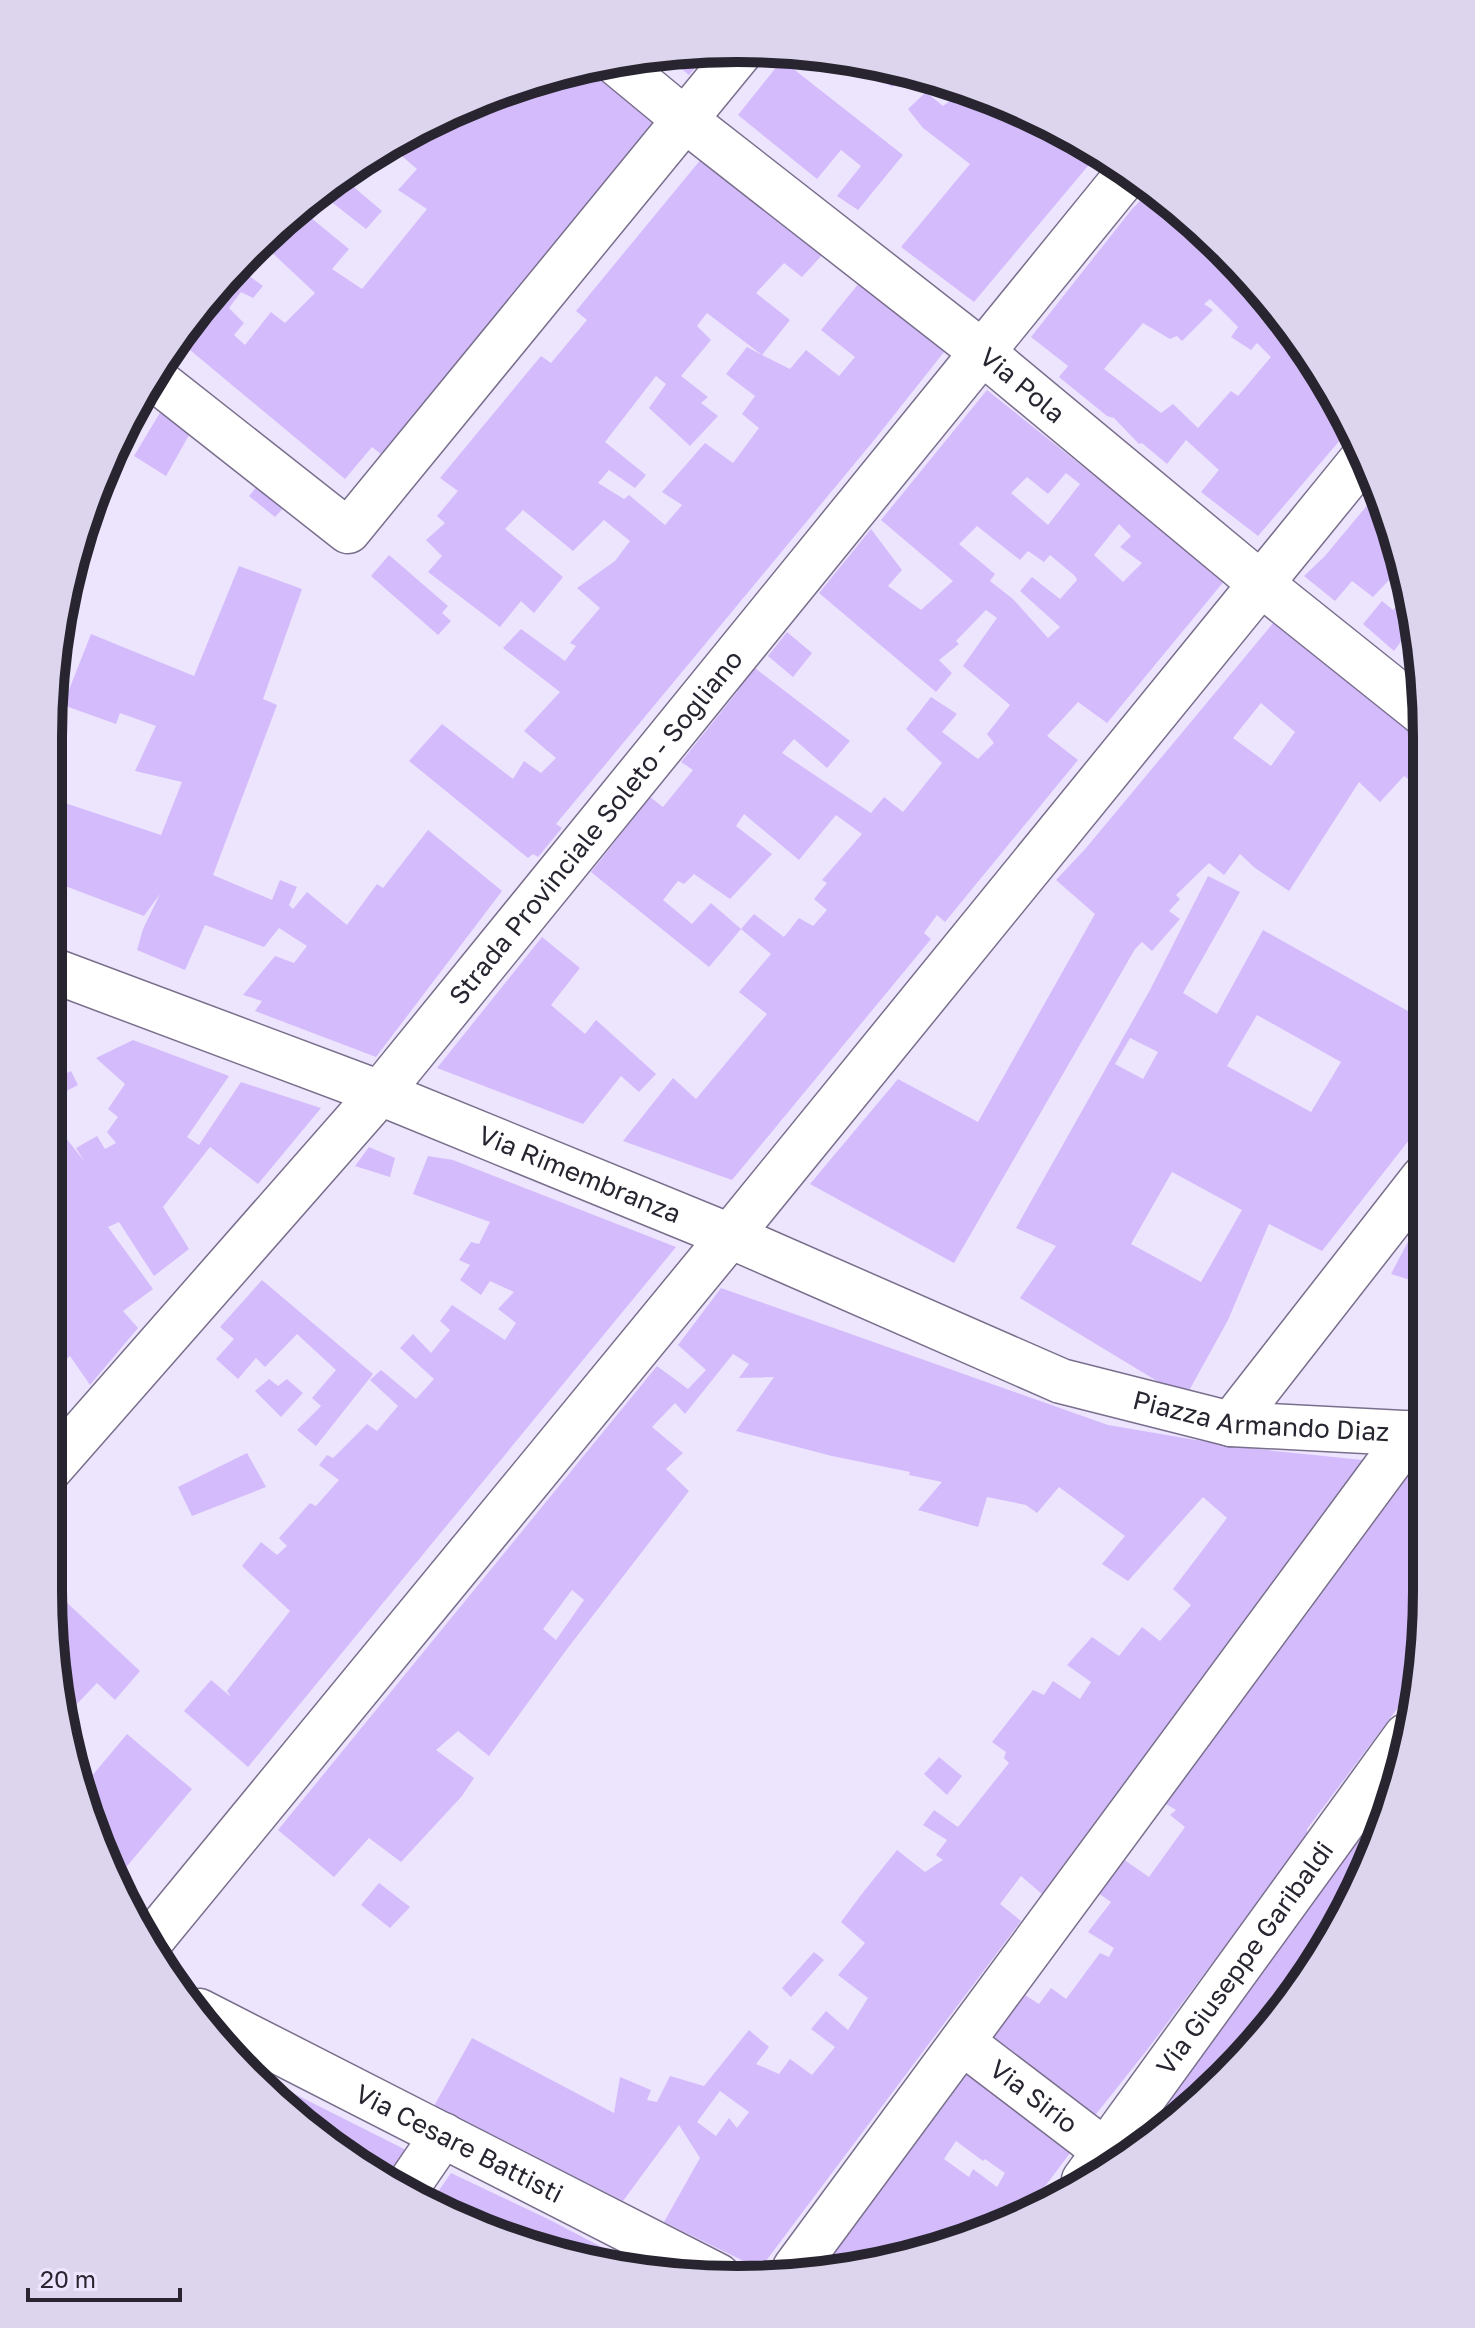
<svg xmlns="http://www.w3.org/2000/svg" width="1475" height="2328" viewBox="0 0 1475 2328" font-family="'Golos Text',sans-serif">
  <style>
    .building { fill: #d4bcfc; fill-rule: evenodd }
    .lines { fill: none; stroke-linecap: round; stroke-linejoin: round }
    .minor-casing { stroke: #796f8c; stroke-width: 47 }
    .minor { stroke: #fff; stroke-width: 44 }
    .labels { text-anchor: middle; stroke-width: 6; stroke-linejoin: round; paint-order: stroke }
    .street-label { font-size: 26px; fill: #292530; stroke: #ede4fe }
    .rim { fill: none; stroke: #292530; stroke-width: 10 }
  </style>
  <rect width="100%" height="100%" fill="#ede4fe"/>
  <path class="building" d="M708,52l-19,23 -27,-22h28z
    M782,60l121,95 -45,55 -21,-14 24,-30 -20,-16 -24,29 -79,-64z
    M858,62l44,7 4,4 -14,14z
    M595,66l66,51 -280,337 -9,-7 -27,32 -167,-139 13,-23 92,-98 16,-11 50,41 -17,20 30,20 65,-80 -29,-19 19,-21 -27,-23 -19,24 -5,-4 -8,11 -7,-7 42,-30 123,-56zM265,246l50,47 -30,30 -14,-11 -26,33 -11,-10 10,-12 -15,-15 12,-16 12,6 10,-12 -18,-13z
    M965,90l78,29 55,35 -124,148 -73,-55 69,-83 -47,-36 -15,-19 18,-17 17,14z
    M702,158l122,95 -22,24 -18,-14 -28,30 34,27 -28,35 28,14 16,-19 33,26 16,-19 -34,-27 38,-47 89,64 -73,92 -319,385 6,4 -24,29 -5,-3 -5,4 -119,-97 33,-37 71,55 11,-18 17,12 15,-15 -32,-27 36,-39 -57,-44 18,-19 44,32 11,-15 -6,-3 30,-35 -23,-20 38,-27 15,-20 -26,-21 -31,31 -50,-41 -18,19 58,48 -29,36 -13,-12 -21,26 -72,-55 14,-16 -16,-16 19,-17 -8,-7 21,-25 -18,-13 101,-122 10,7 36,-43 -11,-9zM707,313l55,42 -15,-8 -21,27 29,22 -13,18 17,14 -26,35 -28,-20 -43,49 20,13 -17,20 -36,-30 -5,4 -26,-16 11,-13 26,18 11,-13 -41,-33 51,-66 10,8 -17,24 41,38 28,-30 -17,-13 7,-6 -27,-21 30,-36 -14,-14z
    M342,177l40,34 -16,18 -46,-36z
    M1153,188l103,95 69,97 -3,4 14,12 9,20 -7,10 9,6 -89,104 -57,-44 18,-22 -33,-30 -19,24 -25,-21 -3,1 -25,-26 -7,-2 -48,-39 9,-11 -37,-29 101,-128zM1210,299l28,28 -7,10 20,13 6,-7 14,14 -33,39 -7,-5 -33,37 -25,-24 -12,9 -57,-44 39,-46 27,16 7,-3 5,5 31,-31 -9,-6z
    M987,390l238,190 -118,143 -29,-21 -31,34 31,24 -133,162 -8,-7 -13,18 7,6 -199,241 -109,-39 50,-63 23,21 71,-85 -28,-22 32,-38 -30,-25 13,-15 30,23 15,-19 14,8 14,-16 -13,-11 13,-16 -5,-3 40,-46 -26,-19 -37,45 -55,-46 -8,12 36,28 -42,45 -36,-25 -10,10 -6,-3 -15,19 29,24 19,-21 30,26 -32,38 -118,-95 59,-75 13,10 30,-37 -12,-8 56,-70 14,-27 99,76 -23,27 -33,-29 -12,14 89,60 13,-16 19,15 39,-49 -36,-34 25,-32 26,17 -15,18 36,27 16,-16 -7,-9 23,-29 -47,-39 34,-48 -11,-8 -30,31 3,3 -20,16 13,13 -16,19 -117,-99 52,-64 31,41 -14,16 33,24 32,-29 -72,-61zM1066,473l14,11 -32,41 -37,-32 16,-16 21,17zM1119,524l12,12 -11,11 22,16 -19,19 -29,-27zM977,526l43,34 8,-9 16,11 6,-7 25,21 2,4 -17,19 -28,-22 -12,14 40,36 -12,11 -35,-39 -23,-18 5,-7 -36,-30z
    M164,406l29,22 -27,48 -32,-20z
    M259,484l27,21 -11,12 -26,-21z
    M1379,491l12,25 12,62 -6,5 -8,-3 -16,17 -21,-16 -17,20 -31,-25 21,-20z
    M389,555l59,51 -6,7 9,8 -13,14 -67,-59z
    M239,566l63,23 -39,110 14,6 -64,170 59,25 8,-20 17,7 -8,18 4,4 14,-17 40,33 30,-41 6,4 45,-58 74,61 -126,166 -121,-46 7,-10 -19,-6 32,-39 19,7 13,-17 -28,-18 -15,19 -59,-22 -20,45 -48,-20 6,-21 17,-35 -16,22 -92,-35 1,-82 108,36 21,-53 -47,-11 21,-45 -36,-13 -4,11 -53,-19 28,-71 103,42z
    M1406,596l6,30 -18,25 -31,-27 19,-23 11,9z
    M1274,622l151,121v48l-21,-15 -24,26 -21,-20 -70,109 -34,-23 -15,-14 -16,21 -15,-12 -33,32 4,4 -11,12 11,8 -28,32 -10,-9 -7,7 -181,314 -144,-79 88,-105 80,43 117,-208 -39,-34 30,-32zM1261,703l34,29 -24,34 -38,-28z
    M787,632l25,21 -19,24 -25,-21z
    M1208,876l32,16 -57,101 34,21 46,-84 161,90v101l-102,130 -53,-27 -41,96 -43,78 -165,-100 36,-52 -40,-18 134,-238zM1257,1015l84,47 -30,50 -84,-46zM1130,1038l28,14 -15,27 -28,-15zM1172,1172l70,38 -41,72 -70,-38z
    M542,937l38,31 -29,37 34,29 11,-14 60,54 -17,18 -18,-16 -38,48 -146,-56z
    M1424,957v30l-16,-10z
    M133,1040l96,36 -42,61 12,8 42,-63 80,26 -63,76 -48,-37 -47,60 26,42 -35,27 -35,-54 -11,5 45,62 -30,22 15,17 -48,57 -20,-29 -21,17 1,-146 8,-5 -8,-11 1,-39 9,-6 -9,-13v-27l4,-2 29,37 -8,-13 21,-12 8,13 11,-6 -9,-11 11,-15 -10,-8 17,-25 -29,-26z
    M71,1071l7,14 -27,14v-18z
    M369,1147l26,11 -5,19 -35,-11z
    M428,1156l25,4 223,87 -428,520 -64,-56 27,-31 20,17 -4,-6 63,-80 -48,-45 19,-24 16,13 10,-9 -8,-8 31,-35 6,3 23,-26 -20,-15 8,-10 6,3 34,-34 10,7 21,-25 -28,-26 11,-10 35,29 18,-20 -34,-31 13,-14 18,19 19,-23 -10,-9 12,-16 53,35 11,-17 -18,-14 16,-17 -24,-11 -9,14 -21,-15 10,-15 -11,-5 12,-18 8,2 11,-22 -77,-28z
    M1423,1213v71l-32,-10z
    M262,1280l111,94 -57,72 -19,-16 24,-24 -9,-8 24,-28 -39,-36 -32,33 -9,-9 -18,21 -22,-20 18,-20 -14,-12z
    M721,1288l387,137 129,22 126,13 -321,434 -21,-18 -21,28 21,17 -261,348 -96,-47 36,-64 -21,-33 -56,76 -189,-95 38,-68 142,75 6,-36 31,13 -4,10 10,2 13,-26 34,10 45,-56 20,17 -13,17 23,10 11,-15 22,16 23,-28 -24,-18 15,-18 22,19 20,-32 -30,-23 27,-32 -24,-21 20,-27 36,-45 28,22 18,-12 -7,-5 11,-15 -24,-15 11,-15 24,17 51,-64 -5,-5 2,-6 -14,-10 41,-52 11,5 9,-14 27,18 11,-17 -24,-17 25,-28 27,19 23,-29 18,14 31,-36 -18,-16 54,-71 -24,-21 -75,84 -26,-17 23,-28 -66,-49 -22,26 -11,-8 -39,-8 -9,30 -60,-17 24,-28 -33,-7 1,-3 -78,-16 -96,-25 38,-54 -35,1 10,-14 -16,-10 -48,60 -10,-11 -23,24 31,26 -17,16 23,22 -122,158 -78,107 -31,-25 -22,19 38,28 -12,18 -61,66 -32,-24 -35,39 -56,-47 379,-464 31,23 18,-19 -28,-25zM572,1590l12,10 -28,40 -13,-11zM720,2091l29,21 -12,16 -8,-10 -13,18 -19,-14z
    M269,1379l9,7 9,-7 16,14 -22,24 -26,-26z
    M247,1453l19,34 -74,29 -14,-29z
    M1417,1464h5l-1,213 -114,152v8l-160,213 -58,73 -106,-80 24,-29 3,2 12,-23 17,11 12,-16 15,11 34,-46 9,4 5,-9 -26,-16 23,-30 -13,-9 25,-34 26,18 36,-50 -15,-12 6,-5 -10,-6 62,-86 67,-102 7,4z
    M48,1585l92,86 -25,29 -18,-17 -21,22 -11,-10 -4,-23 9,-8 -12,-11z
    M127,1734l65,55 -75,89 -33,-66 -3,-23z
    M939,1757l23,19 -15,19 -23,-21z
    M1391,1793l-16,61 -91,157 -164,153z
    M379,1883l31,24 -20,21 -29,-23z
    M814,1952l10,8 -33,37 -9,-9z
    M964,2070l109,79 -41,55 -116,52 -98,10zM956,2141l27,20 2,-2 20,14 -8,14 -24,-18 -4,8 -25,-18z
    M263,2078l143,72 -19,25 -69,-37z
    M451,2173l97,46 94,49 -127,-25 -82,-44z"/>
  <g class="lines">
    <g class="minor-casing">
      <g id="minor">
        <path id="s1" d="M615,62l69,57 298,233 278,231 165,132"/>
        <path d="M155,379l193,152 393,-480"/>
        <path id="s2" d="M52,970l328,123 350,143 331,145 170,43 191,10"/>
        <path d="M1231,1424l192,-246"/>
        <path id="s3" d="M49,1470l331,-377 748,-920"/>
        <path d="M149,1943l581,-707 634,-779"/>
        <path id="s4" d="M199,2011l519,265"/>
        <path id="s5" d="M962,2042l143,109"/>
        <path id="s6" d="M1084,2180l322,-444"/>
        <path d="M408,2186l35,-51"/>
        <path d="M795,2268l616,-835"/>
      </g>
    </g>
    <use href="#minor" class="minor"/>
  </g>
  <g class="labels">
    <g class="street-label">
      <text dy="9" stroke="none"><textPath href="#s1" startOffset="520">Via Pola</textPath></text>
      <text dy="9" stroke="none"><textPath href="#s3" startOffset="844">Strada Provinciale Soleto - Sogliano</textPath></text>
      <text dy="9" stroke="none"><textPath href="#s2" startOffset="566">Via Rimembranza</textPath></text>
      <text dy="9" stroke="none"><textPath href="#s2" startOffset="1294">Piazza Armando Diaz</textPath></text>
      <text dy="9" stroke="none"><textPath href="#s6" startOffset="274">Via Giuseppe Garibaldi</textPath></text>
      <text dy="9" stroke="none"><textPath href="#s5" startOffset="90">Via Sirio</textPath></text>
      <text dy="9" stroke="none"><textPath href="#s4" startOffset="292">Via Cesare Battisti</textPath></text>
    </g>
  </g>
  <path d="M0 0H1475V2328H0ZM737 62H738A675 675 0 0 1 1413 737V1591A675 675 0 0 1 738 2266H737A675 675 0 0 1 62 1591V737A675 675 0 0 1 737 62Z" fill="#ddd5ee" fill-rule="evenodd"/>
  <path class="rim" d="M737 62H738A675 675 0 0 1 1413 737V1591A675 675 0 0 1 738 2266H737A675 675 0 0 1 62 1591V737A675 675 0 0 1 737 62Z"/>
  <path d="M28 2288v12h152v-12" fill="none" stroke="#292530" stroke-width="4"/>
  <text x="40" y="2288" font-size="24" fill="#292530" stroke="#ede4fe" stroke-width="6" paint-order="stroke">20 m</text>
</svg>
